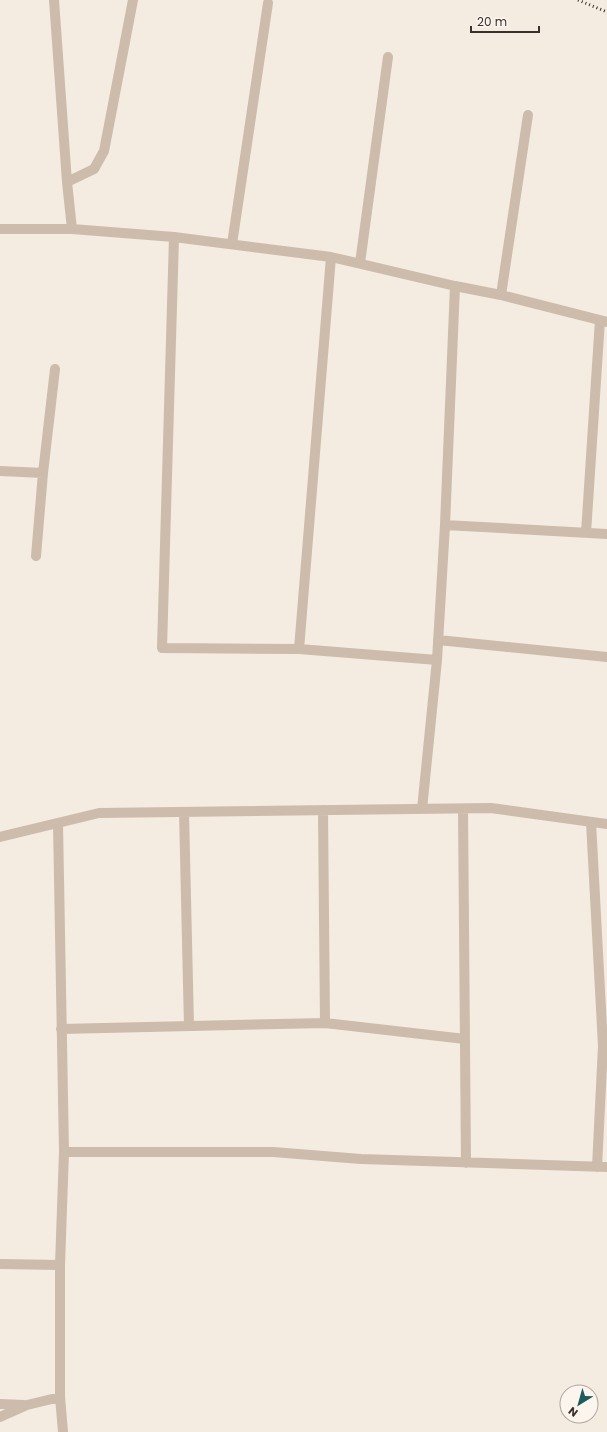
<svg xmlns="http://www.w3.org/2000/svg" width="607" height="1432" viewBox="0 0 607 1432" font-family="Poppins,sans-serif">
  <style>
    .lines { fill: none; stroke-linecap: round; stroke-linejoin: round }
    .minor { stroke: #cdbbac; stroke-width: 10 }
    .rail { stroke: #3b302b; stroke-width: 3; stroke-dasharray: 1 3; stroke-linecap: butt }
  </style>
  <rect width="100%" height="100%" fill="#f4ebe1"/>
  <g class="lines">
    <path class="minor" d="M54,0l13,182 5,47
      M67,182l27,-13 10,-18 29,-151
      M0,229h72l102,8 157,20 124,29 46,9 106,27
      M174,237l-12,411 137,1 138,11
      M232,244l36,-241
      M360,263l28,-206
      M501,295l27,-180
      M0,471l43,2 12,-104
      M445,525l162,9
      M586,533l14,-213
      M36,556l7,-83
      M438,640l169,17
      M299,649l32,-392
      M422,809l15,-149 8,-135 10,-239
      M463,809l3,354
      M323,810l2,213
      M184,812l5,214
      M591,822l12,224 -6,121
      M58,823l6,329 -4,113v132l3,35
      M0,837l99,-24 392,-5 116,16
      M61,1029l264,-6 140,16
      M64,1152h209l88,7 246,8
      M0,1264l60,1
      M0,1404l24,1
      M0,1417l27,-12 33,-8"/>
    <path class="rail" d="M578,0l29,12"/>
  </g>
  <g transform="translate(579 1404) rotate(217)"><circle r="19" fill="#fbf5ee" stroke="#aea6a0"/>
  <path d="M0-3L7 15L0 10L-7 15Z" fill="#1f5a5e"/>
  <text y="-6" font-size="11" font-weight="bold" text-anchor="middle" fill="#3b302b">N</text>
  </g>
  <path d="M471 26v6h68v-6" fill="none" stroke="#3b302b" stroke-width="2"/>
  <text x="477" y="26" font-size="12" fill="#3b302b" stroke="#fbf5ee" stroke-width="3" paint-order="stroke">20 m</text>
</svg>
